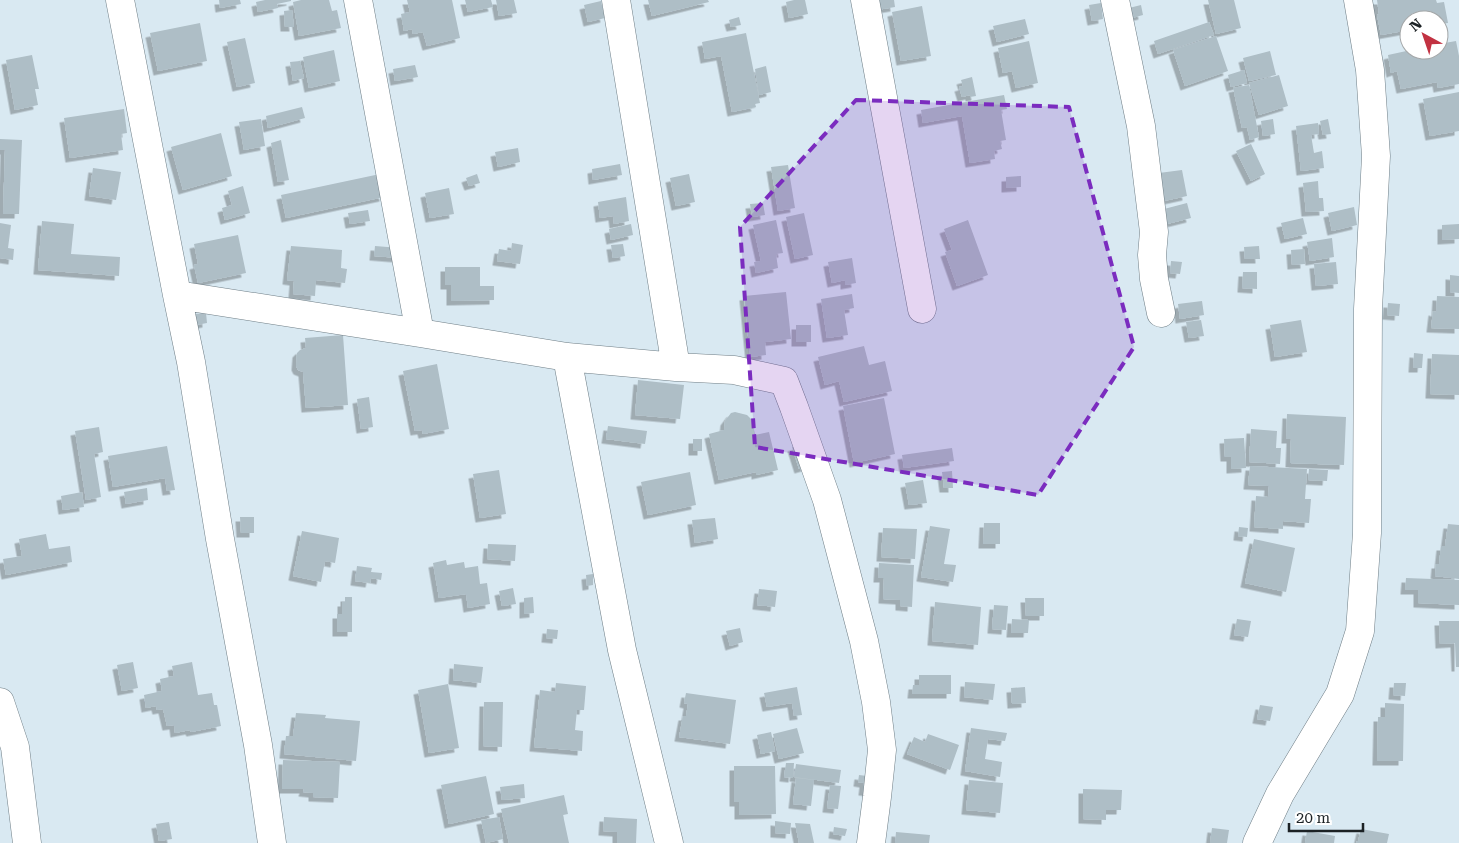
<svg xmlns="http://www.w3.org/2000/svg" width="1459" height="843" viewBox="0 0 1459 843" font-family="'Roboto Serif',serif">
  <style>
    .building { fill: #aebec6; filter: url(#shadow) }
    .lines { fill: none; stroke-linecap: round; stroke-linejoin: round }
    .minor-casing { stroke: #6f7e86; stroke-width: 29 }
    .minor { stroke: #fff; stroke-width: 28 }
    .marked { fill: #7b2cbf; fill-opacity: 0.2; stroke: #7b2cbf; stroke-width: 4; stroke-dasharray: 10 6; stroke-linejoin: round }
  </style>
  <defs>
    <filter id="shadow"><feDropShadow dx="-4.5" dy="4.5" stdDeviation="0" flood-color="#0004"/></filter>
  </defs>
  <rect width="100%" height="100%" fill="#d9e9f2"/>
  <path class="building" d="M219,0h21l1,4 -21,4z
    M265,0h26v1l-14,3 1,4 -20,4 -2,-10z
    M301,0h28l3,11 5,-1 4,18 -42,8 -6,-34z
    M407,0h45l8,38 -33,8 -4,-14 -10,2 -1,-5 -8,2 -3,-17 9,-2z
    M465,0h26l2,7 -25,5z
    M496,0h18l3,13 -18,3z
    M648,0h60l1,2 -57,14z
    M794,0h11l3,14 -19,4 -3,-16z
    M875,0h19l1,7 -18,3z
    M1208,0h26l7,28 -25,6z
    M1377,0h59l1,3 7,-1 4,21 -9,1v-4h-30v10l-28,5 -4,-20 2,-1z
    M601,1l4,17 -17,4 -4,-17z
    M1101,3l2,16 -11,2 -3,-16z
    M1141,5l2,10 -15,4 -3,-10z
    M922,6l9,50 -30,5 -9,-49z
    M292,10l2,17h-9l-1,-16z
    M739,17l2,8 -10,2 -2,-7z
    M1025,19l4,15 -32,8 -4,-16z
    M1209,22l5,13 -56,19 -4,-13z
    M200,23l7,38 -49,10 -8,-38z
    M746,33l14,70 -5,1 1,3 -24,5 -11,-56 -16,3 -3,-17z
    M1216,36l12,35 -43,15 -12,-36z
    M245,38l10,45 -18,4 -10,-45z
    M1029,41l9,42 -22,5 -4,-17 -9,2 -5,-25z
    M1456,41l3,15v28l-21,4 -1,-6 -36,7 -4,-18 -6,2 -3,-18 23,-5h28v-6z
    M334,50l6,31 -31,7 -6,-31z
    M1270,51l6,24 -27,6 -6,-23z
    M32,55l7,34h-4l3,16 -23,5 -9,-50z
    M300,61l4,17 -11,3 -3,-19z
    M415,65l3,12 -23,4 -2,-12z
    M766,66l5,26 -12,3 -4,-26z
    M1244,70l3,13 -16,4 -3,-12z
    M1279,75l9,31 -29,9 -10,-32z
    M972,77l4,19 -6,1v-2l-8,2 -3,-10 4,-1 -2,-6z
    M1249,85l10,52 -9,3 -3,-13 -5,1 -9,-40z
    M1459,92v39l-29,5 -7,-37z
    M1004,95l3,14 -6,1 5,30 -6,1 2,8 -8,2 1,8 -25,4 -8,-47 -39,7 -2,-13z
    M302,107l3,11 -37,10 -2,-12z
    M124,109l3,24 -6,1 2,16 -53,8 -6,-40z
    M261,119l4,27 -21,4 -5,-28z
    M1273,119l2,15 -12,2 -2,-15z
    M1328,119l3,15 -8,1 -3,-14z
    M1318,123l1,11 -8,1 3,18 8,-2 2,17 -23,3 -5,-45z
    M221,133l11,43 -49,14 -12,-43z
    M0,139l22,1 -3,74h-16l2,-64h-5z
    M281,140l8,40 -11,2 -7,-39z
    M1251,144l14,30 -14,7 -15,-30z
    M518,148l2,14 -22,5 -3,-15z
    M620,164l2,11 -29,5 -1,-11z
    M788,165l7,43 -17,3 -7,-44z
    M93,168l28,4 -5,28 -27,-4z
    M1182,170l5,26 -23,5 -5,-28z
    M380,174l4,23 -98,21 -5,-23z
    M477,174l3,9 -11,3 -3,-8z
    M689,174l6,28 -19,4 -6,-28z
    M1021,176v11l-15,1v-11z
    M1318,181l1,17h4l1,13 -18,1 -3,-29z
    M243,186l7,27 -25,7 -3,-12 10,-3 -4,-14z
    M449,188l5,26 -24,4 -5,-25z
    M626,197l3,24 -15,3 -1,-8 -13,2 -2,-16z
    M763,203l2,12 -13,2 -2,-13z
    M1187,203l4,15 -24,6 -3,-15z
    M1354,207l3,18 -25,6 -4,-18z
    M368,210l2,11 -20,3 -2,-11z
    M804,213l9,42 -18,4 -9,-42z
    M1303,218l4,16 -22,5 -4,-16z
    M776,220l7,33 -7,1 2,14 -22,5 -2,-11 7,-1 -8,-36z
    M968,220l20,55 -31,11 -12,-34 7,-2 -8,-21z
    M42,221l32,3 -3,30 49,3 -1,19 -81,-6z
    M0,223l11,2 -3,23 6,1 -1,11 -13,-2z
    M631,224l2,11 -22,5 -2,-11z
    M1459,224v15l-17,1v-15z
    M238,235l8,38 -48,10 -4,-18 4,-1 -4,-20z
    M1332,238l2,19 -24,4 -3,-19z
    M512,243l11,2 -3,19 -23,-3 2,-12 12,2z
    M623,244l2,12 -12,2 -2,-13z
    M291,246l51,4 -1,18 6,1 -2,14 -29,-3 -1,16 -22,-2 1,-13 -7,-1z
    M375,246l25,2 -1,10 -25,-2z
    M1259,246l1,13h-15l-1,-12z
    M1304,249l1,15 -13,1 -1,-15z
    M852,258l4,25 -11,2v-5l-13,3 -4,-21z
    M1171,261l11,1 -2,12 -10,-1z
    M1336,262l2,22 -22,2 -2,-22z
    M445,267h35v19h14v14l-43,1v-16h-6z
    M1243,272h14v17l-15,-1z
    M1450,275l9,1v17l-9,-1z
    M786,292l5,47 -26,3 1,13 -16,2 -6,-61z
    M852,294l2,14 -10,2 4,25 -21,3 -6,-39z
    M1437,296l22,1v32l-28,-1 2,-17 3,1z
    M1202,301l2,14 -24,4 -2,-15z
    M1388,303l12,1 -1,12 -12,-1z
    M206,313l1,10 -11,2 -1,-11z
    M1201,320l3,16 -15,2 -3,-16z
    M1301,320l6,32 -32,5 -5,-32z
    M796,325h15v17h-15z
    M343,335l5,70 -42,3 -3,-36 -5,-2 -2,-4 1,-13 3,-3 6,-2 -1,-10z
    M864,346l5,19 16,-4 7,30 -48,11 -5,-21 -14,4 -7,-28z
    M1414,353l9,1 -1,14h-9z
    M1432,354l27,1v40l-29,-1z
    M437,364l12,65 -26,5 -1,-4 -7,1 -12,-60z
    M638,380l46,5 -4,34 -45,-4z
    M369,397l4,30 -12,2 -4,-30z
    M884,398l11,56 -41,9 -11,-57z
    M735,412l12,3 4,4 2,5 2,11 14,-3 9,38 -22,5v-3l-37,8 -10,-46 15,-4 1,-9 6,-8z
    M1287,414l59,3 -2,48 -54,-2 1,-24h-5z
    M608,426l39,5 -2,13 -39,-5z
    M99,427l4,25 -9,2 7,43 -15,3 -11,-69z
    M1251,429l26,2 -1,17h5l-1,16 -31,-2z
    M1244,438l2,30 -15,1v-12h-6l-1,-18z
    M693,439h9v12h-9z
    M799,445l7,22 -7,2 -7,-22z
    M167,446l8,44 -8,1 -2,-13 -52,9 -5,-31z
    M952,448l2,13 -50,7 -2,-13z
    M1250,466l57,3 -2,30h6l-2,24 -26,-2v8l-29,-2 2,-31 12,1 1,-11 -21,-1z
    M1309,469l19,1 -1,11 -19,-1z
    M499,470l7,44 -26,4 -7,-44z
    M952,471l1,17h-9l-2,-16z
    M690,472l6,33 -48,10 -7,-33z
    M923,480l4,23 -18,2 -4,-22z
    M147,488l1,12 -22,4 -2,-12z
    M82,492l2,15 -21,3 -2,-14z
    M240,517h14v16h-13z
    M715,518l3,21 -23,4 -3,-23z
    M984,523h16v21h-17z
    M1448,524l11,1v54l-24,-3 1,-12h3l2,-18h4z
    M930,526l20,3 -6,35 12,1 -3,17 -32,-5z
    M1239,527l9,1 -1,9 -9,-1z
    M883,528l34,1 -2,30 -34,-2z
    M302,531l37,7 -4,25 -10,-2 -4,21 -28,-6z
    M46,534l3,15 21,-3 2,16 -66,13 -3,-16 19,-3 -3,-17z
    M1254,539l41,9 -9,44 -41,-9z
    M488,544l28,1 -1,16 -28,-2z
    M446,560l1,5 17,-3 1,6 13,-2 2,18 7,-1 3,21 -22,4 -2,-14 -27,4 -6,-35z
    M879,563l35,2 -2,42 -12,-1v-6l-17,-1 1,-21h-6z
    M357,566l15,2 -1,4 11,1 -1,7 -10,-2 -1,5 -15,-2z
    M593,574v11l-6,1 -1,-11z
    M1406,578l53,2v25l-41,-2v-13h-13z
    M513,588l3,16 -14,2 -3,-15z
    M759,589l18,2 -2,16 -18,-2z
    M345,597h7v35h-15v-18h5v-12h3z
    M533,597l1,16 -10,1v-16z
    M1025,598h19v18h-18z
    M935,602l46,5 -3,38 -46,-4z
    M994,605l14,1 -2,24 -14,-1z
    M1012,619l17,1 -1,13h-17z
    M1237,619l14,2 -3,16 -14,-2z
    M1439,621h20v46h-3l-1,-24 -15,1z
    M740,628l3,14 -13,4 -4,-15z
    M547,629l11,1 -1,9 -11,-1z
    M133,662l5,26 -16,3 -5,-26z
    M192,662l6,33 14,-2 2,12h3l4,21 -30,6 -1,-2 -15,3 -1,-8 -7,1 -4,-17 -6,1 -1,-4 -10,2 -2,-13 18,-4 -2,-12 14,-3 -2,-10z
    M454,664l29,3 -2,16 -28,-3z
    M919,675h32v19h-39l1,-9h6z
    M965,682l30,2 -2,16 -29,-3z
    M556,683l30,3 -2,24h-7l-2,20 8,1 -1,20 -48,-4 6,-57 15,2z
    M1394,683h12l-1,13 -12,-1z
    M448,684l11,64 -30,5 -11,-63z
    M797,687l5,28 -8,1 -2,-13 -25,4 -3,-14z
    M1025,687l1,16 -14,1 -1,-16z
    M686,693l50,7 -6,44 -51,-7 4,-21h3l2,-12 -4,-1z
    M484,702h19l-1,45 -19,-1z
    M1385,703l19,1 -1,57h-26l1,-44h7z
    M1260,705l13,2 -3,14 -13,-2z
    M296,713l30,2 -1,3 35,3 -4,40 -72,-7 2,-18h7z
    M797,728l7,25 -25,6 -6,-25z
    M971,728l36,5 -2,8 -17,-2 -3,20 17,3 -2,15 -35,-6z
    M771,732l4,19 -14,3 -4,-19z
    M928,734l31,11 -9,25 -43,-16 7,-17 11,5z
    M283,760l57,2 -2,36 -25,-1v-4l-10,-1 1,-3h-22z
    M786,763h8l-1,15 -9,-1z
    M796,764l45,6 -2,13 -45,-6z
    M734,766h41l1,48 -37,1v-13h-5z
    M859,775l16,2 -2,15 -10,-1 1,-8 -6,-1z
    M486,776l8,38 -45,10 -8,-39z
    M796,778l18,2 -3,26 -18,-2z
    M969,780l34,3 -3,30 -34,-3z
    M524,784l1,14 -23,2 -2,-13z
    M830,785l11,1 -3,23 -11,-1z
    M1083,789l39,1 -1,20h-15v10l-23,-1z
    M564,795l4,19 -5,1 6,28h-60l-8,-34z
    M499,817l4,22 -17,4 -5,-23z
    M604,817l33,2 -1,24h-19v-11l-14,-1z
    M775,821l16,2 -1,11 -15,-1z
    M169,822l3,17 -13,2 -3,-17z
    M795,823l15,1 4,19h-15z
    M834,827l13,2 -2,7 -12,-2z
    M1212,828l17,2 -2,13h-17z
    M1361,829l28,5 -2,9h-31l1,-2h1z
    M1307,831l28,5 -1,7h-29z
    M896,832l34,3 -1,8h-34z"/>
  <g class="lines">
    <g class="minor-casing">
      <path id="minor" d="M120,0l57,295 14,67 29,177 38,206 14,98
        M358,0l62,333
        M616,0l60,367
        M865,0l57,309
        M1115,0l26,126 13,106 -2,23 2,24 7,34
        M177,295l243,38 147,24 109,10 58,3 50,11 10,26 33,93 37,141 12,61 6,48 -5,47 -6,46
        M567,357l55,293 47,193
        M0,702l15,45 12,96
        M1257,843l23,-49 60,-100 20,-63 7,-98 1,-224 8,-153 -6,-86 -12,-70"/>
    </g>
    <use href="#minor" class="minor"/>
  </g>
  <path class="marked" d="M856,100l213,7 65,240 -96,148 -283,-48 -15,-220z"/>
  <g transform="translate(1424 35) rotate(320)"><circle r="24" fill="#ffffff" stroke="#a4a7a8"/>
  <path d="M0-4L9 19L0 12L-9 19Z" fill="#c23242"/>
  <text y="-8" font-size="14" font-weight="bold" text-anchor="middle" fill="#1c2225">N</text>
  </g>
  <path d="M1289 823v8h74v-8" fill="none" stroke="#1c2225" stroke-width="2.5"/>
  <text x="1296" y="823" font-size="15" fill="#1c2225" stroke="#ffffff" stroke-width="4" paint-order="stroke">20 m</text>
</svg>
